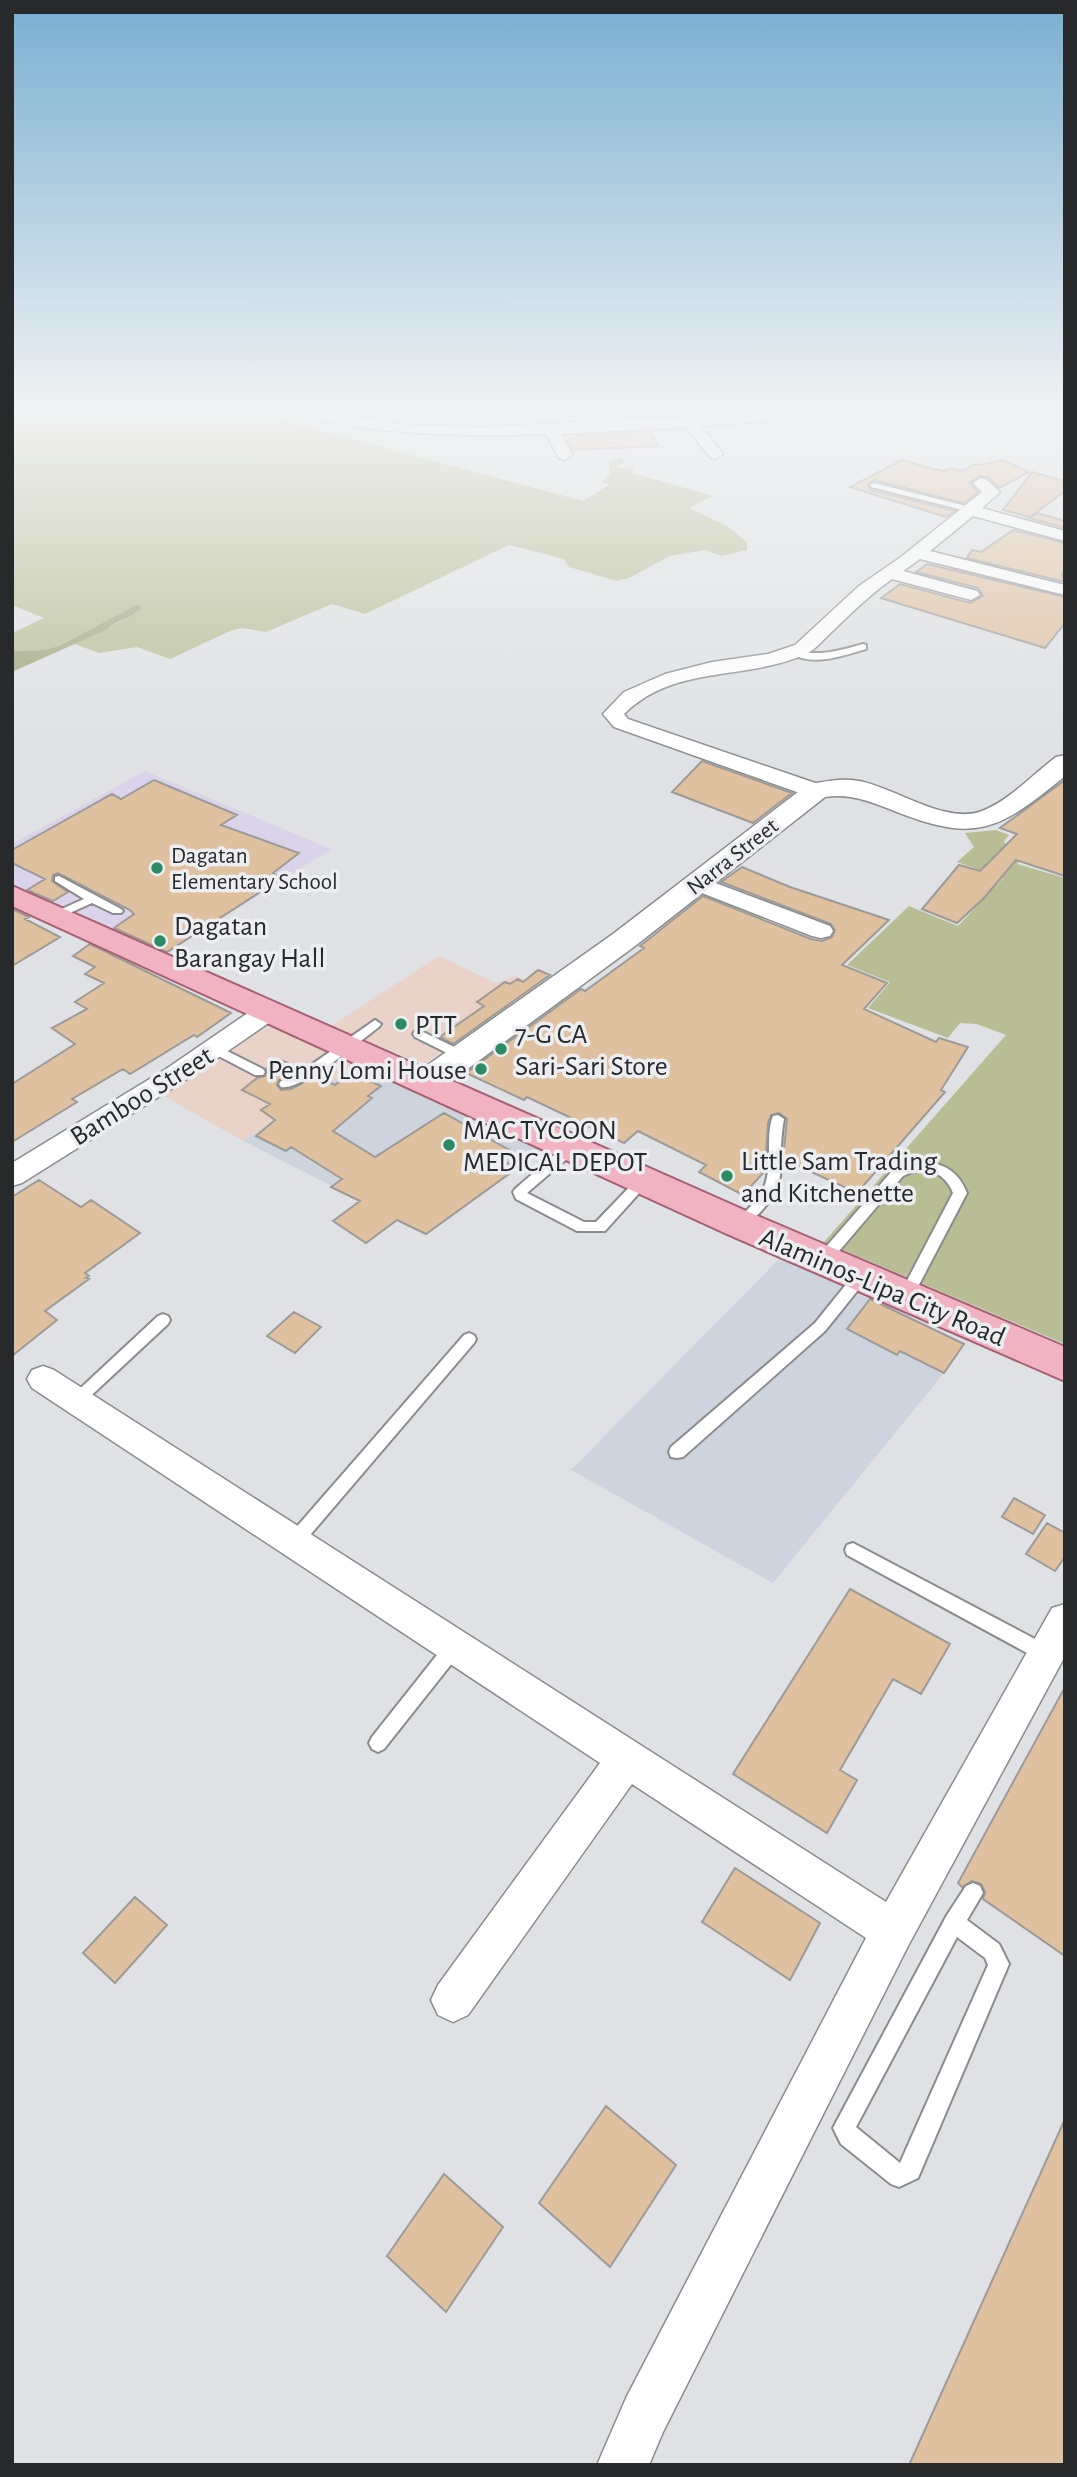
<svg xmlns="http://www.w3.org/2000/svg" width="1077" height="2477" viewBox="0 0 1077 2477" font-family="'Alegreya Sans',sans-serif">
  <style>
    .commercial { fill: #e9d2c7 }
    .built { fill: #ced4dd }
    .education { fill: #dad3e9 }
    .green { fill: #b8bd94 }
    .forest { fill: #9fa57c }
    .building { fill: #dfc09f; stroke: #9d9b99; stroke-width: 2 }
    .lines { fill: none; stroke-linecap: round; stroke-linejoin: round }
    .service-casing { stroke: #8a8c8e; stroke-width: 4 }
    .minor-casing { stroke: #8a8c8e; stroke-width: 3 }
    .tertiary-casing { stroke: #8a8c8e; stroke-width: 3 }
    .primary-casing { stroke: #a46173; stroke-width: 4 }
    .service { fill: #fff; fill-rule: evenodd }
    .minor { fill: #fff; fill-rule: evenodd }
    .tertiary { fill: #fff; fill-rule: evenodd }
    .primary { fill: #f1b2c2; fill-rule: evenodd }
    .poi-dot { fill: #2b8b64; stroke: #edeef1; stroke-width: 2.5 }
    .labels { text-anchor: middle; stroke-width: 7; stroke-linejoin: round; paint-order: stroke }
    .far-poi-label { font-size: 23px; fill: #28292a; stroke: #edeef1; text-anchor: start }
    .far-street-label { font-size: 23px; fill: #28292a; stroke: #edeef1 }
    .poi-label { font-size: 28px; fill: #28292a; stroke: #edeef1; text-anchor: start }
    .street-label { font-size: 28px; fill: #28292a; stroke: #edeef1 }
  </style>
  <rect width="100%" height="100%" fill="#dfe1e4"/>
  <path class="commercial" d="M439,956l57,27 20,-7 23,11 -114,77 -95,-37z
    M270,1027l11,3 78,35 -116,76 -81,-46 89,-60z"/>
  <path class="built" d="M359,1065l185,84 -118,85 -183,-93z
    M781,1257l183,87 -20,29 -171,210 -202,-113z"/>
  <path class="education" d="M145,771l186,78 -147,93 -28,-13 -17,11 -127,-53v-43z"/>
  <path class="green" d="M12,411h236l335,90 26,-16 -7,-3 8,-8 -1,-12 12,-4 5,3 -10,5 5,2 13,-1 -2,6 81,23 -24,12 38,18 20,16v8l-25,6 -17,-6 -35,6 -41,22 -12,3 -48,-14 -5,-8 -55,-14 -144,69 -33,-10 -66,28 -24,-4 -12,3 -60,28 -33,-12 -38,6 -24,-9 62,-31 1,-9 -79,42 -14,4 -33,1v-18l32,-15 -32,-13z
    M996,830l13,5 -5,6 2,4 21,8 -10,11 48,14v466l-241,-102 182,-207 -29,-11 -17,-1 -12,15 -80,-30 22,-26 -43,-17 62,-59 49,20 45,-48 -46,-16 17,-15 -9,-14z"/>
  <path class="forest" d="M138,604l3,4c-8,11 -24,11 -33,21l-96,43v-21l33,-1 14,-4z"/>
  <path class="building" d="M651,432l7,14 -86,4 -4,-9 8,-5z
    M902,460l32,9 11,2 5,-3 12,3 13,-7 6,1 22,-5 26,12 -30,16 -10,-10 -9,-2 -10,7 8,9 -14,11 -89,-23 -7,4 2,6 85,21 -9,6 -96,-30z
    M1032,472l33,9v10l-35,26 -27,-7z
    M1037,513l28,8v7l-36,-10z
    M1013,530l52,13v28l-3,3 3,8 -98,-24 5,-8 9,2z
    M927,564l138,33v26l-20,25 -164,-50 19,-14 70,19 13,-7 -5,-8 -62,-16z
    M702,761l90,32 -39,30 -81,-31z
    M154,780l83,35 -16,10 78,28 -26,20 9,5 -115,74 -53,-24 20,-14 -4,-4 -72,-37 -5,2 -1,6 16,11 -15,9 -26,-11 18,-11 -33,-16v-13l100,-56 9,5z
    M1065,780v96l-49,-16 -32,38 -27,25 -35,-14 37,-44 21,6 37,-37 -17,-6z
    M742,867l48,20 99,33 -47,45 45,18 -23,26 72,33 3,-4 29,9 -27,43 4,2 -88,101 -74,-34 4,-40 -8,-6 -8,2 -3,8 -3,48 -22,24 -44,-23 7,-7 -68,-34 -14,12 -97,-46 -3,3 -58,-27 115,-84 4,2 59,-43 -4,-2 63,-50 108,43 11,2 10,-4 3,-7 -4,-6 -110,-42z
    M12,909l17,8 -4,2 35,18 -48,29z
    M90,944l141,69 -34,24 -3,-2 -64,39 -7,-5 -51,30 5,3 -65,40v-58l63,-40 -23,-16 35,-19 -12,-7 29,-19 -19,-9 10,-7 -22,-11z
    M538,970l12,5 -97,69 -13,-7 44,-31 -7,-4 28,-20 5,2 8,-5 5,3z
    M279,1059l22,10 -22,11 -2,5 4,5 10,-1 25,-13 19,9 16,-13 30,14 -13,10 4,2 -39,33 42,26 69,-44 69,39 -11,7 14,10 -90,65 -29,-14 -31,23 -33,-22 27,-20 -29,-14 11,-8 -51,-32 -5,4 -30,-15 19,-16 -14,-10 9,-6 -28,-14 15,-12 8,-2 1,-7z
    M39,1180l42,27 10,-7 49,33 -55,40 4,3 -3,2 3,1 -44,32 12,9 -45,36v-159z
    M870,1299l94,45 -20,29 -44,-22 -3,4 -50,-26z
    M294,1312l27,15 -26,26 -28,-17z
    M1014,1498l31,17 -12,19 -31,-17z
    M1047,1523l18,10v24l-10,14 -29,-17z
    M850,1589l100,55 -29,50 -28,-15 -53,91 17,10 -30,53 -94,-59z
    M1065,1687v269l-82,-57 2,-7 -4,-8 -9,-3 -10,6 -4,-4z
    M735,1868l85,55 -30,57 -88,-58z
    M135,1897l32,28 -52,58 -32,-30z
    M606,2106l70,59 -66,102 -71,-64z
    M1065,2119v346h-156z
    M444,2174l59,53 -57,85 -59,-56z"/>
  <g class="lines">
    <g class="service-casing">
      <path id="service" d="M874,483l100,25 1,2 -4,2 -100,-25 -1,-2z
        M863,644l3,1v4c-24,7 -53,18 -76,4l4,-3c26,7 44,1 69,-6z
        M59,876l62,33 2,2 -2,2h-8l-21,-10 -29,13h-8v-4l29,-13 -29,-18v-4z
        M375,1020l6,4 -2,3c-19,14 -77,64 -98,60l-2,-3 2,-3 13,-4z
        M419,1030l48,23 2,3 -6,4 -4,-1 -44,-22 -2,-3 2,-3z
        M215,1045l48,24 2,3 -2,3h-8l-44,-23 -2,-3z
        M778,1115l6,4c-10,57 12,62 -39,108h-10l-2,-3 2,-3c29,-26 34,-33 34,-72 0,-11 0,-23 4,-33z
        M571,1144l7,4 -2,3 -49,42 57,29h12l43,-45 5,-2 7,5 -46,51h-28l-61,-32 -3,-7 2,-3 51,-44z
        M925,1161c22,4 34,12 42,32l-56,107h-10l-2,-4 54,-103c-9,-23 -30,-27 -50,-17l-75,88h-10l-2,-4 2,-4 75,-86 14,-6z
        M861,1271l5,1 2,4 -2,4 -41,51 -142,126 -6,1 -6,-1 -2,-5 2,-5 144,-124 41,-51z
        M163,1314l5,2 2,4 -2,4 -87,81 -5,2 -5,-2 -3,-4 3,-4 87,-81z
        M469,1333l5,2 2,4 -2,4 -175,205 -6,2 -6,-2 -2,-5 2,-5 177,-203z
        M853,1543l197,104 3,6 -3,6 -6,2 -6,-2 -191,-104 -2,-5 2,-5z
        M454,1639l6,2 3,6 -3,6 -76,96 -6,3 -6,-3 -3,-6 3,-6 76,-96z
        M973,1883l7,3 3,7 -16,27 32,24 10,20 -91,214 -19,9 -8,-3 -50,-40 -8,-16 114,-213 19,-29zM957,1937l28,21 3,7 -88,198 -44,-36z"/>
    </g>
    <g class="minor-casing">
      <path id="minor" d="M290,411h26l91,14 74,2 321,-16c-12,11 -81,13 -101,15l22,28 -8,5 -5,-2 -24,-30 -125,7 11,21 -8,5 -5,-2 -13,-24c-87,3 -170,1 -254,-20z
        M981,478l6,2 13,12 -18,16 83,23v10l-92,-25 -43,35 135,34v10l-145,-36 -17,12 74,20 3,4 -9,5 -79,-21c-21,15 -39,32 -57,50 -9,7 -18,20 -29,25 -59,27 -133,10 -182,60l4,5 196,67 3,5 -3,5h-16l-194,-69 -11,-13 21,-22 41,-18 47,-12 56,-8 27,-9 64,-59 42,-29 81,-65 -9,-9z
        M697,876l133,50 3,5 -3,5 -9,2 -9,-2 -123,-48 -4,-5 4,-5z
        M267,1004l9,2 4,6 -4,6 -92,63 -162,102 -10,3v-23l154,-94 92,-63z
        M43,1366l11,4 832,532 166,-294 13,-4v52l-157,290 -245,486 -14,33h-52l30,-69 239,-458 -234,-154 -164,231 -15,7 -15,-7 -7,-15 7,-15 162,-222 -568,-375 -5,-9 5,-9z"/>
    </g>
    <g class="tertiary-casing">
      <path id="tertiary" d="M1065,755v21c-67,55 -89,68 -173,34 -23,-9 -43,-17 -67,-13l-190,149 -196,144 -12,3 -12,-3 -5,-8 5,-8 198,-140 194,-149c18,-4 34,-7 52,-4 37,7 87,44 123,30 28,-11 50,-36 74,-54z"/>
    </g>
    <g class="primary-casing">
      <path id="primary" d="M12,886l741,328 312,133v34l-338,-147 -715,-328z"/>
    </g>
    <use href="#service" class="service"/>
    <use href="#minor" class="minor"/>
    <use href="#tertiary" class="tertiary"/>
    <use href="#primary" class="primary"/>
  </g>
  <linearGradient id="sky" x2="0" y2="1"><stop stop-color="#79afd1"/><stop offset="0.54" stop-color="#f1f2f3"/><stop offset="1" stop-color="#f1f2f3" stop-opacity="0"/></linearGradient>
  <rect width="1077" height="758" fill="url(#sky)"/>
  <g class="poi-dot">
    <circle cx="157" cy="868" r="7"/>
    <circle cx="160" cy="941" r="7"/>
    <circle cx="401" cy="1024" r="7"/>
    <circle cx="501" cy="1049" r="7"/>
    <circle cx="481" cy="1069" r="7"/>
    <circle cx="449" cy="1145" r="7"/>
    <circle cx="727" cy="1176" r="7"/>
  </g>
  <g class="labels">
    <g class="far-poi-label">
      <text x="171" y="863">Dagatan<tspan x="171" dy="26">Elementary School</tspan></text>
    </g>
    <g class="far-street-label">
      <text transform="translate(732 856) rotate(-38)" y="8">Narra Street</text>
    </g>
    <g class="poi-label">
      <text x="174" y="935">Dagatan<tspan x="174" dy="32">Barangay Hall</tspan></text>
      <text x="415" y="1034">PTT</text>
      <text x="515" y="1043">7-G CA<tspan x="515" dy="32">Sari-Sari Store</tspan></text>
      <text x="467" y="1079" text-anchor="end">Penny Lomi House</text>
      <text x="463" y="1139">MAC TYCOON<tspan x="463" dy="32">MEDICAL DEPOT</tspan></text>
      <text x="741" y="1170">Little Sam Trading<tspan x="741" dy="32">and Kitchenette</tspan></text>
    </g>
    <g class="street-label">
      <text transform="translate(141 1095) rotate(-32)" y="10">Bamboo Street</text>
      <text transform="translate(883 1286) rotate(23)" y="10">Alaminos-Lipa City Road</text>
    </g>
  </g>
  <rect width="1077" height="2477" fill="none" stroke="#28292a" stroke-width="28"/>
</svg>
